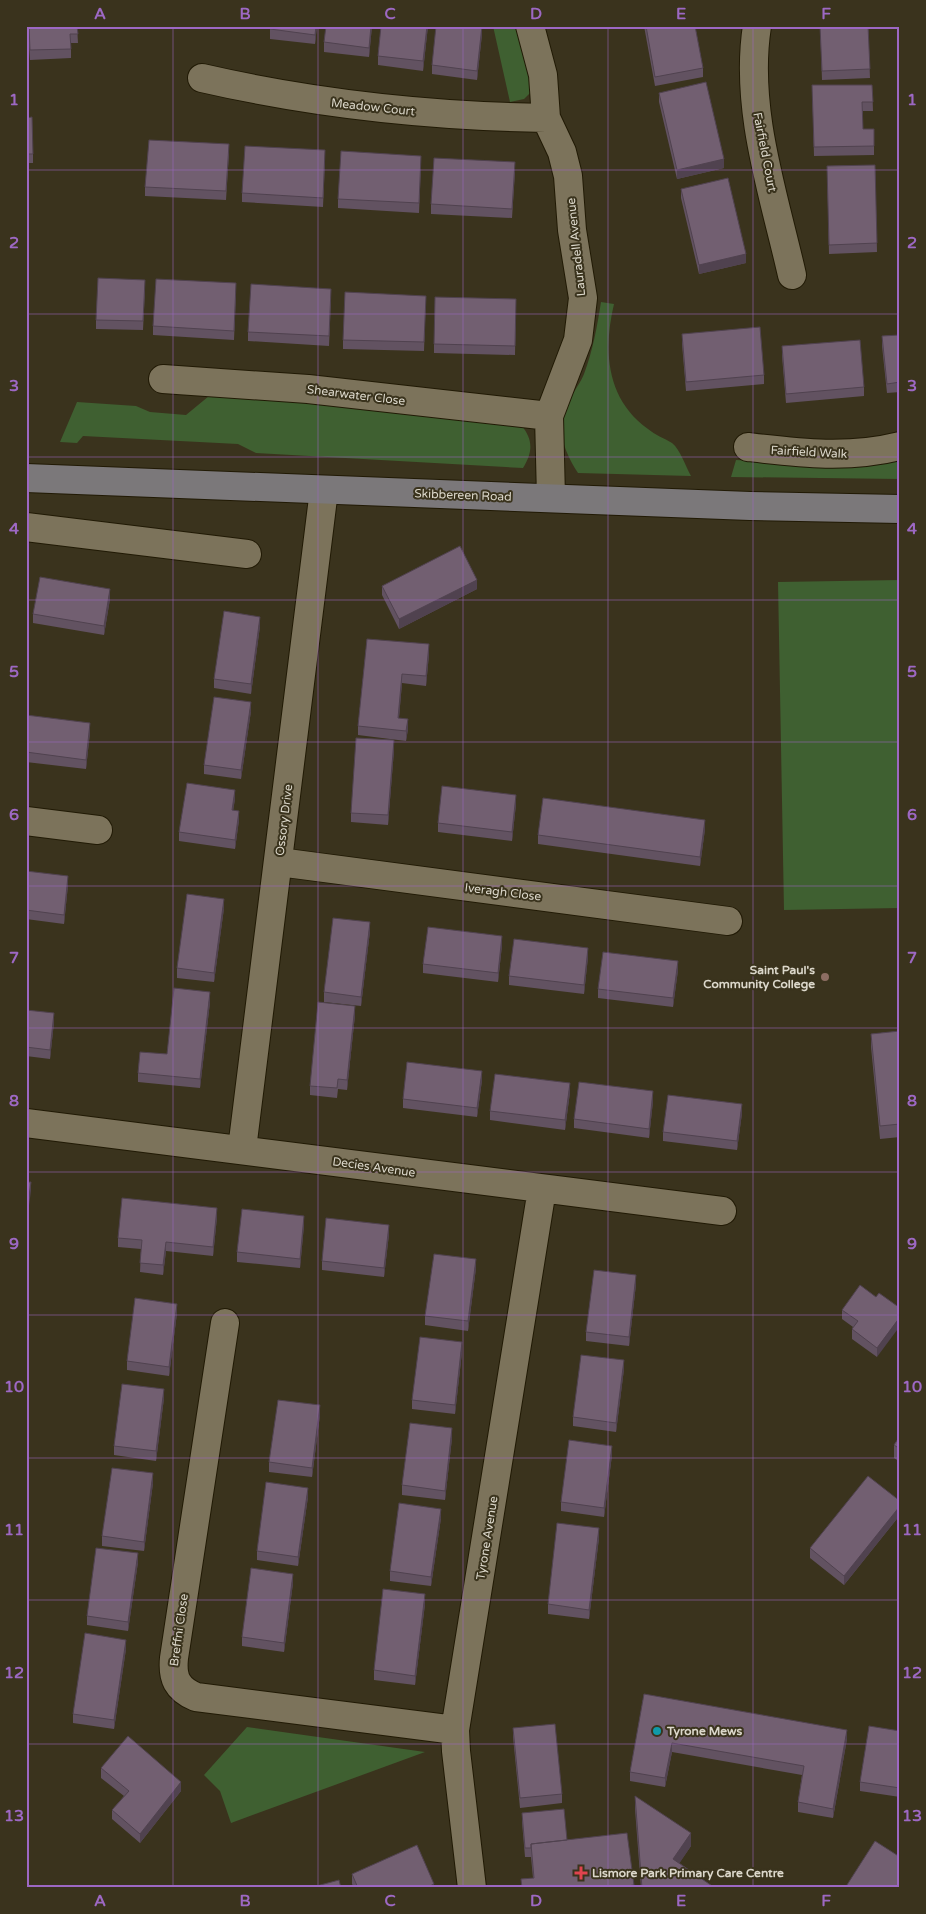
<svg xmlns="http://www.w3.org/2000/svg" width="926" height="1914" viewBox="0 0 926 1914" font-family="'Varela Round',sans-serif">
  <style>
    .green { fill: #3f6031 }
    .lines { fill: none; stroke-linecap: round; stroke-linejoin: round }
    .street-casing { stroke: #211a05; stroke-width: 30 }
    .secondary-casing { stroke: #211a05; stroke-width: 30 }
    .street { stroke: #7c735b; stroke-width: 28 }
    .secondary { stroke: #7b787a; stroke-width: 28 }
    .wall { fill: #625261 }
    .shaded-wall { fill: #50424f }
    .building { fill: #725f71; stroke: #50424f }
    .grid { fill: none; stroke: #9d68c3; stroke-width: 1; stroke-opacity: 0.55 }
    .education-dot { fill: #8d6e63; stroke: #3a331d; stroke-width: 2 }
    .culture-dot { fill: #0f9aa8; stroke: #3a331d; stroke-width: 2 }
    .health-dot { fill: #e0444e; stroke: #3a331d; stroke-width: 2 }
    .labels { text-anchor: middle; stroke-width: 4; stroke-linejoin: round; paint-order: stroke }
    .street-label { font-size: 12px; fill: #dcd8cb; stroke: #3a331d }
    .poi-label { font-size: 12px; font-weight: bold; fill: #dcd8cb; stroke: #3a331d; text-anchor: start }
    .neatline { fill: none; stroke: #9d68c3; stroke-width: 2 }
    .grid-label { font-size: 16px; text-anchor: middle; font-weight: bold; fill: #9d68c3 }
  </style>
  <rect width="100%" height="100%" fill="#3a331d"/>
  <path class="green" d="M493,26h24l17,63 -10,10 -14,3z
    M601,302l13,2c-11,46 -8,95 34,125 7,6 16,9 24,14 8,6 14,24 19,33l-113,-3c-11,-16 -24,-45 -13,-65 5,-12 14,-22 19,-34 9,-24 13,-47 17,-72z
    M209,396l112,5 201,25c11,14 11,26 1,42l-267,-15 -18,-9 -155,-8 -6,7 -17,-1 17,-40 59,4 14,6 36,3z
    M900,458v21l-169,-2 5,-17 126,7z
    M900,580v328l-116,2 -6,-328z
    M247,1727l178,25 -194,71 -11,-32 -16,-16z"/>
  <g class="lines">
    <g class="street-casing">
      <path id="street" d="M530,26l13,49 3,43 16,34 6,24 4,54 11,68 -5,42 -29,76 2,82
        M757,26c-13,83 17,169 35,249
        M202,78c113,26 228,38 344,40
        M163,379l145,10 241,27
        M748,447c52,6 100,12 152,-1
        M26,527l221,27
        M26,821l72,9
        M279,862l449,59
        M26,1123l696,88
        M242,1149l82,-659
        M225,1323l-51,335c-2,20 3,31 22,39l259,33
        M472,1888l-16,-137 -1,-21 87,-541"/>
    </g>
    <g class="secondary-casing">
      <path id="secondary" d="M26,478l724,28 150,3"/>
    </g>
    <use href="#street" class="street"/>
    <use href="#secondary" class="secondary"/>
  </g>
  <path class="wall" d="M28,26h49l1,17h-7v15l-41,2z
    M317,26l-2,18 -45,-5v-10z
    M372,26l-3,31 -45,-5v-10z
    M381,26h47l-5,45 -45,-6v-9z
    M644,26h51l8,42v9l-48,9z
    M820,26h48l2,52 -48,2z
    M482,34l-5,46 -45,-6v-9z
    M812,85h60l1,26h-10v18h11v26l-60,1z
    M659,93l65,75 -47,11 -18,-77z
    M26,118l7,36v9h-7z
    M229,153l-3,47 -81,-4v-9z
    M325,160l-2,47 -81,-5v-9z
    M421,165l-2,48 -81,-5v-9z
    M875,165l2,87 -48,2 -2,-88z
    M515,172l-3,46 -81,-4v-10z
    M681,189l65,74 -47,11 -18,-76z
    M145,289l-2,41 -47,-1v-9z
    M236,293l-2,47 -81,-5v-9z
    M426,296l-2,55 -81,-2v-9z
    M331,298l-2,48 -81,-5v-9z
    M516,299l-1,56 -81,-2v-9z
    M682,334l82,41v9l-78,7 -4,-47z
    M900,335v57l-13,1 -5,-47v-10z
    M782,346l82,41v9l-78,7 -4,-47z
    M382,586l95,3 -78,40 -17,-34z
    M110,599l-6,36 -71,-12v-9z
    M260,626l-9,68 -37,-6v-9z
    M367,639l62,15 -3,32 -24,-3 -3,35 9,11 -2,12 -48,-6v-9z
    M251,711l-10,68 -37,-5v-9z
    M26,715l64,17 -4,37 -60,-7z
    M394,750l-6,75 -37,-3v-9z
    M235,799l-2,11 6,10 -4,29 -56,-8v-9z
    M516,804l-4,37 -74,-9v-9z
    M705,829l-5,37 -162,-22v-9z
    M26,871l42,14 -4,39 -38,-5z
    M224,908l-10,74 -37,-4v-10z
    M370,931l-9,75 -37,-4v-10z
    M502,945l-4,37 -75,-9v-9z
    M588,957l-4,37 -75,-9v-9z
    M678,970l-5,37 -75,-9v-9z
    M210,1002l-10,86 -62,-6v-9l29,-19z
    M26,1010l28,12 -4,37 -24,-3z
    M355,1015l-8,75 -9,-1 -1,9 -27,-3v-9z
    M900,1031v106l-20,2 -9,-92v-13z
    M482,1080l-5,37 -74,-9v-9z
    M570,1092l-5,38 -75,-10v-9z
    M653,1101l-4,37 -75,-10v-9z
    M742,1113l-5,37 -74,-9v-9z
    M217,1217l-4,39 -47,-5 -3,24 -23,-3 1,-23 -23,-2v-9z
    M304,1225l-4,43 -63,-6v-10z
    M389,1234l-5,43 -62,-7v-9z
    M476,1268l-8,63 -43,-6v-9z
    M636,1284l-7,62 -43,-5v-9z
    M879,1293l-2,64 -25,-18v-10l1,-2 -11,-8v-9l34,-13z
    M177,1313l-8,63 -42,-6v-9z
    M462,1352l-7,62 -43,-5v-9z
    M624,1369l-8,63 -43,-6v-9z
    M164,1398l-8,63 -42,-6v-9z
    M320,1415l-8,62 -43,-5v-10z
    M900,1436v26l-6,-4v-13z
    M452,1438l-7,62 -43,-5v-10z
    M612,1455l-8,62 -43,-6v-9z
    M153,1483l-9,68 -42,-5v-10z
    M308,1497l-10,69 -41,-6v-9z
    M900,1501v14l-56,70 -34,-27v-10z
    M441,1518l-10,68 -41,-5v-10z
    M599,1538l-10,81 -41,-5v-10z
    M138,1562l-10,69 -41,-6v-9z
    M293,1583l-9,69 -42,-6v-9z
    M425,1604l-10,81 -41,-5v-10z
    M126,1649l-12,80 -41,-6v-9z
    M644,1694l203,45 -14,79 -35,-6v-10l4,-27 -130,-23 -7,35 -35,-6v-9z
    M513,1728l49,66v9l-42,5 -7,-71z
    M900,1731v66l-40,-6v-9z
    M101,1768l80,23 -41,52 -28,-24v-9l12,-14 -23,-18z
    M635,1796l56,50 -12,17 36,25h-74l-6,-79z
    M522,1813l45,27 67,45v3h-113v-9l12,-1 -2,-21h-6l-3,-35z
    M352,1874l82,14h-80l-2,-4z"/>
  <path class="shaded-wall" d="M316,26h1l-2,18v-9z
    M371,26h1l-3,31v-9z
    M427,26h1l-5,45v-10z
    M482,26v8l-5,46v-9z
    M724,159v9l-47,11v-9z
    M746,254v9l-47,11v-9z
    M477,580v9l-78,40v-10z
    M110,589v10l-6,36v-9z
    M260,617v9l-9,68v-10z
    M429,644v10l-3,32v-10z
    M402,674v9l-4,45v-10z
    M251,702v9l-10,68v-9z
    M408,719v10l-2,12v-10z
    M90,723v9l-4,37v-9z
    M394,740v10l-6,75v-10z
    M235,790v9l-3,20v-9z
    M516,795v9l-4,37v-9z
    M239,811v9l-4,29v-9z
    M705,820v9l-5,37v-9z
    M68,876v9l-4,39v-9z
    M224,899v9l-10,74v-9z
    M370,922v9l-9,75v-9z
    M502,936v9l-4,37v-9z
    M588,948v9l-4,37v-9z
    M678,961v9l-5,37v-9z
    M210,992v10l-10,86v-9z
    M355,1006v9l-8,75v-10z
    M54,1013v9l-4,37v-9z
    M482,1071v9l-5,37v-9z
    M570,1083v9l-5,38v-10z
    M653,1091v10l-4,37v-9z
    M742,1104v9l-5,37v-9z
    M31,1182v9l-5,36v-9z
    M217,1208v9l-4,39v-9z
    M304,1216v9l-4,43v-9z
    M389,1225v9l-5,43v-9z
    M166,1242v9l-3,24v-10z
    M476,1259v9l-8,63v-10z
    M636,1275v9l-7,62v-9z
    M177,1304v9l-8,63v-9z
    M900,1317v9l-23,31v-9z
    M462,1342v10l-7,62v-9z
    M624,1360v9l-8,63v-9z
    M164,1389v9l-8,63v-10z
    M320,1405v10l-8,62v-9z
    M452,1428v10l-7,62v-9z
    M612,1446v9l-8,62v-9z
    M153,1473v10l-9,68v-9z
    M308,1488v9l-10,69v-9z
    M900,1506v9l-56,70v-9z
    M441,1509v9l-10,68v-9z
    M599,1528v10l-10,81v-9z
    M138,1553v9l-10,69v-9z
    M293,1574v9l-9,69v-9z
    M425,1594v10l-10,81v-9z
    M126,1640v9l-12,80v-9z
    M847,1730v9l-14,79v-9z
    M672,1743v9l-7,35v-9z
    M181,1782v9l-41,52v-9z
    M691,1833v13l-18,27v-14z
    M434,1884v4h-8z"/>
  <path class="building" d="M29,26h48l1,8h-8l1,15 -41,1z
    M271,26h45l-1,9 -45,-6z
    M326,26h45l-2,22 -45,-6z
    M381,26h46l-4,35 -45,-5z
    M436,26h46l-5,45 -45,-6z
    M646,26h49l8,42 -48,9z
    M820,26h48l2,43 -48,2z
    M706,82l18,77 -47,11 -18,-77z
    M812,85h60l1,17h-11l1,27h11v17l-60,1z
    M32,117l1,37h-7v-36z
    M149,140l80,4 -3,47 -81,-4z
    M245,146l80,4 -2,48 -81,-5z
    M341,151l80,5 -2,47 -81,-4z
    M434,158l81,4 -3,47 -81,-5z
    M875,165l2,78 -48,2 -2,-79z
    M728,178l18,76 -47,11 -18,-76z
    M98,278l47,2 -2,41 -47,-1z
    M156,279l80,4 -2,48 -81,-5z
    M251,284l80,5 -2,47 -81,-4z
    M345,292l81,4 -2,46 -81,-2z
    M435,297l81,2 -1,47 -81,-2z
    M760,327l4,48 -78,7 -4,-48z
    M900,335v47l-13,2 -5,-48z
    M860,340l4,47 -78,7 -4,-48z
    M460,546l17,34 -78,39 -17,-33z
    M40,577l70,12 -6,37 -71,-12z
    M224,611l36,6 -9,67 -37,-5z
    M367,639l62,5 -3,32 -24,-2 -4,44 10,1 -2,12 -48,-5z
    M214,697l37,5 -10,68 -37,-5z
    M26,715l64,8 -4,37 -60,-8z
    M356,738l38,2 -6,75 -37,-2z
    M187,783l48,7 -3,20 7,1 -4,29 -56,-8z
    M442,786l74,9 -4,37 -74,-9z
    M543,798l162,22 -5,37 -162,-22z
    M26,871l42,5 -4,39 -38,-5z
    M187,894l37,5 -10,74 -37,-5z
    M333,918l37,4 -9,75 -37,-5z
    M428,927l74,9 -4,37 -75,-9z
    M514,939l74,9 -4,37 -75,-9z
    M603,952l75,9 -5,37 -75,-9z
    M174,988l36,4 -10,87 -62,-6 2,-21 27,2z
    M318,1002l37,4 -8,74 -9,-1 -1,9 -27,-2z
    M26,1010l28,3 -4,37 -24,-3z
    M900,1031v93l-20,2 -9,-92z
    M407,1062l75,9 -5,37 -74,-9z
    M495,1074l75,9 -5,37 -75,-9z
    M579,1082l74,9 -4,38 -75,-10z
    M668,1095l74,9 -5,37 -74,-9z
    M26,1182h5l-5,36z
    M122,1198l95,10 -4,39 -47,-5 -3,23 -23,-2 2,-23 -24,-2z
    M242,1209l62,7 -4,43 -63,-7z
    M326,1218l63,7 -5,43 -62,-7z
    M434,1254l42,5 -8,62 -43,-5z
    M594,1270l42,5 -7,62 -43,-5z
    M860,1285l16,12 3,-4 21,15v9l-23,31 -25,-19 6,-8 -16,-11z
    M135,1298l42,6 -8,63 -42,-6z
    M420,1337l42,5 -7,63 -43,-5z
    M581,1355l43,5 -8,63 -43,-6z
    M122,1384l42,5 -8,62 -42,-5z
    M278,1400l42,5 -8,63 -43,-6z
    M410,1423l42,5 -7,63 -43,-6z
    M900,1436v13l-6,-4z
    M569,1440l43,6 -8,62 -43,-6z
    M112,1468l41,5 -9,69 -42,-6z
    M868,1476l32,25v5l-56,70 -34,-28z
    M266,1482l42,6 -10,69 -41,-6z
    M399,1503l42,6 -10,68 -41,-6z
    M557,1523l42,5 -10,82 -41,-6z
    M96,1548l42,5 -10,69 -41,-6z
    M251,1568l42,6 -9,69 -42,-6z
    M383,1589l42,5 -10,82 -41,-6z
    M85,1633l41,7 -12,80 -41,-6z
    M644,1694l203,36 -14,79 -35,-7 6,-36 -132,-23 -7,35 -35,-6z
    M555,1724l7,70 -42,4 -7,-70z
    M869,1726l31,5v57l-40,-6z
    M128,1736l53,46 -41,52 -28,-24 17,-19 -28,-23z
    M635,1796l56,37 -18,26 42,29h-73z
    M564,1809l3,31 -36,4v4h-6l-3,-35z
    M627,1833l7,52 -21,3h-91l-1,-9 13,-1 -3,-34z
    M875,1841l25,16v31h-55z
    M417,1845l17,39 -8,4h-68l-6,-14z
    M339,1880l2,8h-32z"/>
  <path class="grid" d="M173,26v1862M318,26v1862M463,26v1862M608,26v1862M753,26v1862M26,170h874M26,314h874M26,457h874M26,600h874M26,742h874M26,886h874M26,1028h874M26,1172h874M26,1315h874M26,1458h874M26,1600h874M26,1744h874"/>
  <circle class="education-dot" cx="825" cy="977" r="5"/>
  <circle class="culture-dot" cx="657" cy="1731" r="5"/>
  <path class="health-dot" d="M578.5 1865.5h5v5h5v5h-5v5h-5v-5h-5v-5h5z"/>
  <g class="labels">
    <g class="street-label">
      <text transform="translate(373 107) rotate(6)" y="4">Meadow Court</text>
      <text transform="translate(765 152) rotate(79)" y="4">Fairfield Court</text>
      <text transform="translate(576 247) rotate(-96)" y="4">Lauradell Avenue</text>
      <text transform="translate(356 395) rotate(7)" y="4">Shearwater Close</text>
      <text transform="translate(809 452) rotate(3)" y="4">Fairfield Walk</text>
      <text transform="translate(463 495) rotate(2)" y="4">Skibbereen Road</text>
      <text transform="translate(284 820) rotate(-83)" y="4">Ossory Drive</text>
      <text transform="translate(503 892) rotate(7)" y="4">Iveragh Close</text>
      <text transform="translate(374 1167) rotate(8)" y="4">Decies Avenue</text>
      <text transform="translate(487 1538) rotate(-81)" y="4">Tyrone Avenue</text>
      <text transform="translate(179 1630) rotate(-82)" y="4">Breffni Close</text>
    </g>
    <g class="poi-label">
      <text x="815" y="974" text-anchor="end">Saint Paul's<tspan x="815" dy="14">Community College</tspan></text>
      <text x="667" y="1735">Tyrone Mews</text>
      <text x="592" y="1877">Lismore Park Primary Care Centre</text>
    </g>
  </g>
  <rect width="926" height="1914" fill="none" stroke="#3a331d" stroke-width="55"/>
  <rect x="28" y="28" width="870" height="1858" class="neatline"/>
  <g class="grid-label">
    <text x="100" y="19">A</text>
    <text x="245" y="19">B</text>
    <text x="390" y="19">C</text>
    <text x="536" y="19">D</text>
    <text x="681" y="19">E</text>
    <text x="826" y="19">F</text>
    <text x="14" y="105">1</text>
    <text x="912" y="105">1</text>
    <text x="14" y="248">2</text>
    <text x="912" y="248">2</text>
    <text x="14" y="391">3</text>
    <text x="912" y="391">3</text>
    <text x="14" y="534">4</text>
    <text x="912" y="534">4</text>
    <text x="14" y="677">5</text>
    <text x="912" y="677">5</text>
    <text x="14" y="820">6</text>
    <text x="912" y="820">6</text>
    <text x="14" y="963">7</text>
    <text x="912" y="963">7</text>
    <text x="14" y="1106">8</text>
    <text x="912" y="1106">8</text>
    <text x="14" y="1249">9</text>
    <text x="912" y="1249">9</text>
    <text x="14" y="1392">10</text>
    <text x="912" y="1392">10</text>
    <text x="14" y="1535">11</text>
    <text x="912" y="1535">11</text>
    <text x="14" y="1678">12</text>
    <text x="912" y="1678">12</text>
    <text x="14" y="1821">13</text>
    <text x="912" y="1821">13</text>
    <text x="100" y="1906">A</text>
    <text x="245" y="1906">B</text>
    <text x="390" y="1906">C</text>
    <text x="536" y="1906">D</text>
    <text x="681" y="1906">E</text>
    <text x="826" y="1906">F</text>
  </g>
</svg>
